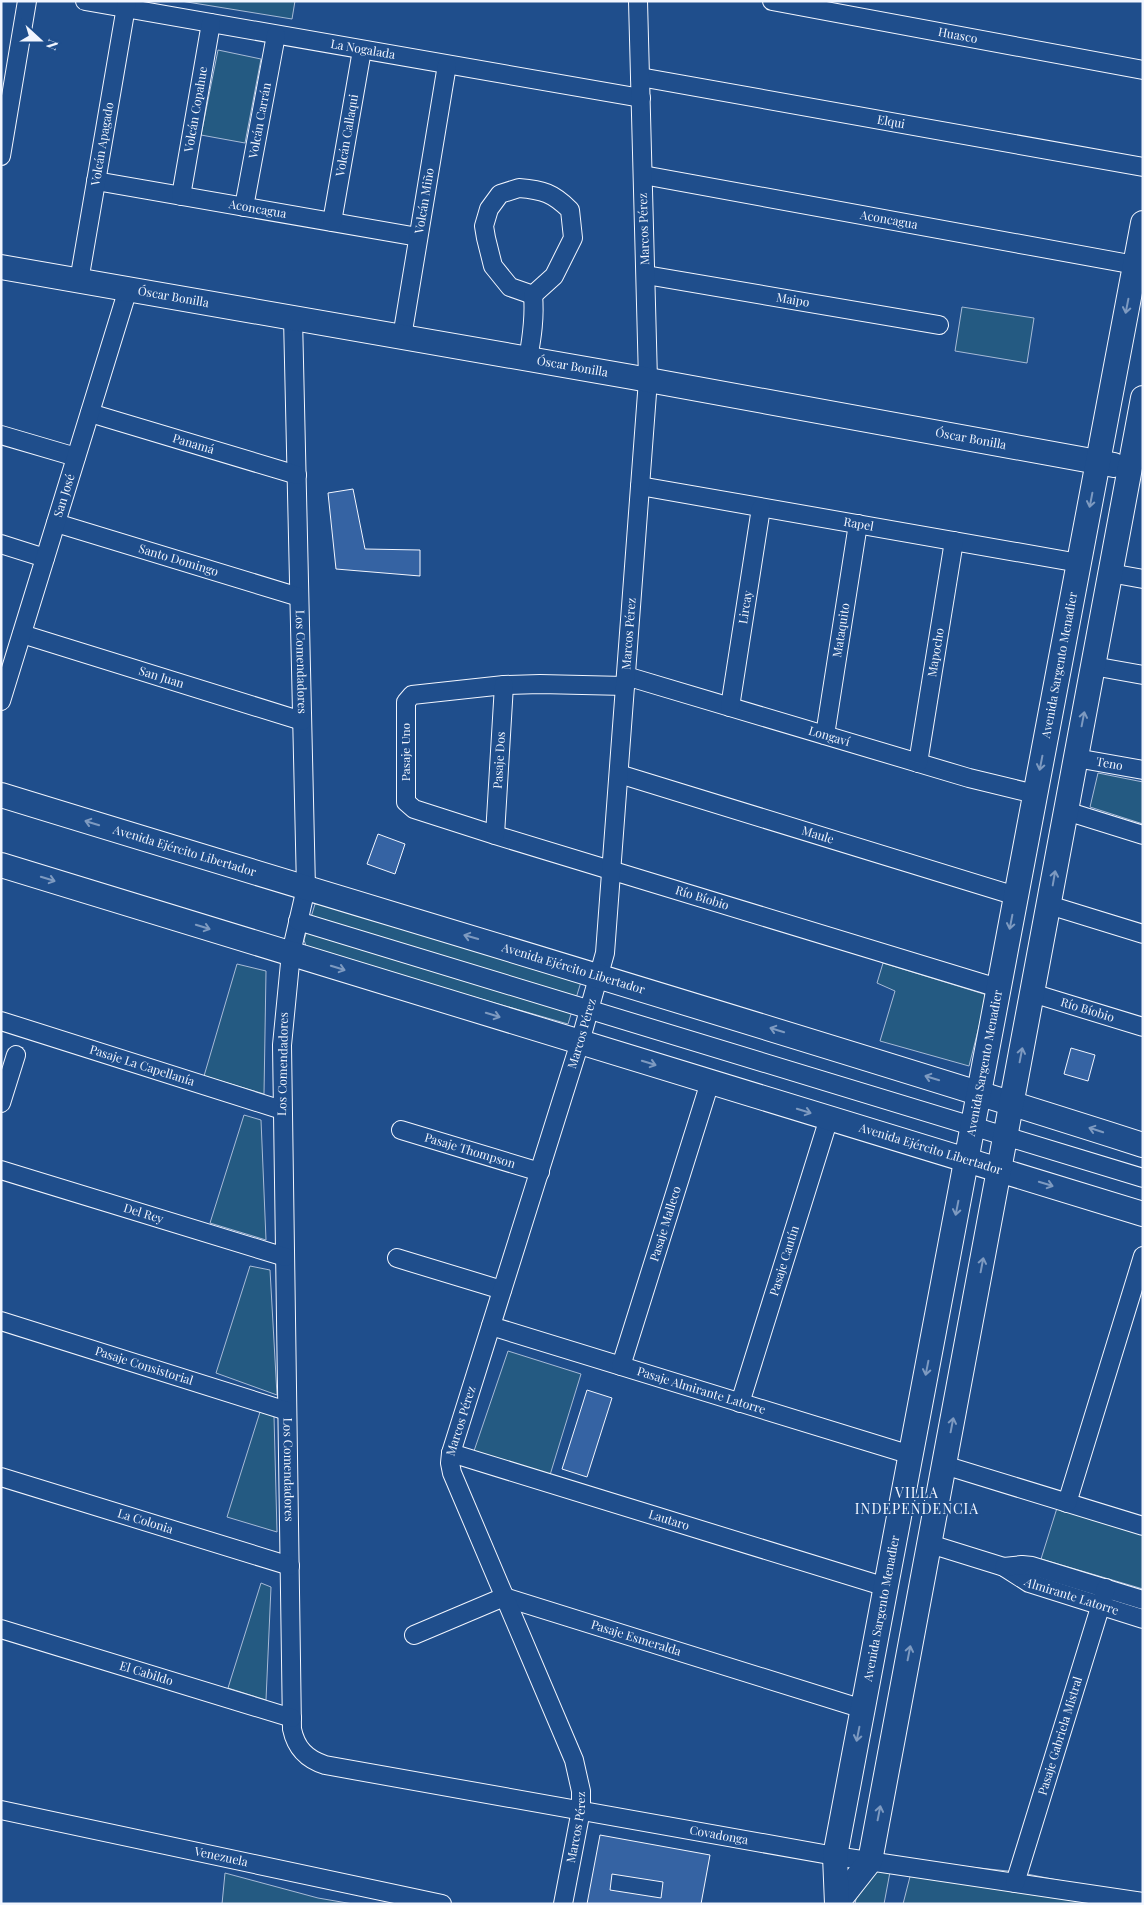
<svg xmlns="http://www.w3.org/2000/svg" width="1144" height="1905" viewBox="0 0 1144 1905" font-family="'Playfair Display',serif">
  <style>
    .green { fill: #245a82; stroke: #a8bbd7 }
    .building { fill: #3563a3; stroke: #f2f6ff; fill-rule: evenodd }
    .lines { fill: none; stroke-linecap: round; stroke-linejoin: round }
    .street-casing { stroke: #f2f6ff; stroke-width: 20 }
    .secondary-casing { stroke: #f2f6ff; stroke-width: 26 }
    .street { stroke: #1f4e8c; stroke-width: 18 }
    .secondary { stroke: #1f4e8c; stroke-width: 24 }
    .oneway { stroke: #7e9ac0 }
    .labels { text-anchor: middle; stroke-width: 4; stroke-linejoin: round; paint-order: stroke }
    .street-label { font-size: 12px; fill: #f2f6ff; stroke: #1f4e8c }
    .neighbourhood-label { font-size: 14px; letter-spacing: 1px; fill: #f2f6ff; stroke: #1f4e8c }
  </style>
  <rect width="100%" height="100%" fill="#1f4e8c"/>
  <path class="green" d="M181,1h114l-3,18z
    M218,50l43,9 -16,84 -44,-8z
    M962,307l72,11 -7,45 -72,-12z
    M1098,773l45,9v42l-53,-17z
    M325,903l256,79 -13,42 -261,-75 -3,-9 11,-36z
    M883,963l104,32 -18,71 -89,-25 15,-50 -18,-8z
    M237,964l29,7 -2,123 -60,-18z
    M244,1115l17,5 5,120 -56,-17z
    M250,1266l20,4 7,125 -61,-22z
    M508,1351l73,23 -31,101 -76,-24z
    M260,1412l14,4 3,116 -50,-15z
    M1057,1508l86,26v55l-102,-30z
    M261,1583l10,4 -5,113 -38,-12z
    M914,1861l103,11 126,25v7h-240z
    M871,1871l19,1 -6,32h-29l5,-24z
    M225,1873l93,25 35,6h-131z"/>
  <path class="building" d="M353,489l12,60 55,1v26l-84,-7 -8,-76z
    M378,834l27,10 -10,30 -28,-10z
    M1071,1048l24,7 -7,26 -24,-7z
    M587,1390l25,8 -25,79 -25,-8z
    M600,1835l110,20 -9,49h-114zM612,1874l51,8 -2,16 -51,-8z"/>
  <g class="lines">
    <g class="street-casing">
      <g id="street">
        <path id="s1" d="M85,1l556,97"/>
        <path id="s2" d="M772,1l371,69"/>
        <path id="s3" d="M640,77l503,90"/>
        <path d="M1,156l26,-155"/>
        <path id="s4" d="M643,175l492,90"/>
        <path id="s5" d="M96,181l322,56"/>
        <path d="M519,188c24,2 34,5 51,22l3,28 -19,38 -21,19 -23,-8 -17,-21 -7,-28 -2,-12 5,-17 11,-15z"/>
        <path id="s6" d="M181,196l30,-173"/>
        <path id="s7" d="M244,207l32,-172"/>
        <path id="s8" d="M332,222l30,-172"/>
        <path id="s9" d="M646,275l293,50"/>
        <path id="s10" d="M79,281l48,-280"/>
        <path id="s11" d="M293,318l13,570 -15,65 -9,92 10,684c4,19 14,30 33,36l510,91 308,46"/>
        <path id="s12" d="M402,337l45,-272"/>
        <path d="M528,359c4,-22 7,-42 5,-64"/>
        <path id="s13" d="M90,413l207,62"/>
        <path d="M1,435l75,22"/>
        <path id="s14" d="M640,486l439,77"/>
        <path id="s15" d="M56,523l243,74"/>
        <path d="M1,544l44,14"/>
        <path d="M1110,573l33,6"/>
        <path id="s16" d="M22,634l280,87"/>
        <path d="M1093,666l50,9"/>
        <path id="s17" d="M626,676l343,102 66,16"/>
        <path id="s18" d="M625,686l-85,-2 -36,1 -92,10 -6,7v100l8,7 81,26 503,153"/>
        <path id="s19" d="M1,701l127,-412"/>
        <path id="s20" d="M730,707l31,-199"/>
        <path id="s21" d="M825,735l33,-211"/>
        <path id="s22" d="M1076,758l67,12"/>
        <path id="s23" d="M918,763l36,-222"/>
        <path id="s24" d="M619,774l397,122"/>
        <path d="M1066,811l77,24"/>
        <path id="s25" d="M495,835l9,-150"/>
        <path d="M1049,905l94,29"/>
        <path d="M298,921l845,257"/>
        <path id="s26" d="M1032,993l111,34"/>
        <path id="s27" d="M1,1021l281,89"/>
        <path d="M1,1103l15,-48"/>
        <path id="s28" d="M401,1130l139,42"/>
        <path id="s29" d="M1,1170l284,87"/>
        <path d="M397,1258l105,32"/>
        <path id="s30" d="M1,1321l286,90"/>
        <path id="s31" d="M491,1326l420,129"/>
        <path id="s32" d="M621,1366l89,-284"/>
        <path id="s33" d="M740,1403l89,-285"/>
        <path id="s34" d="M451,1453l435,134"/>
        <path d="M944,1465l199,61"/>
        <path id="s35" d="M1,1477l289,89"/>
        <path d="M1067,1503l76,-247"/>
        <path id="s36" d="M930,1544l74,23 25,16 114,36"/>
        <path d="M1004,1567l18,-2 10,1 111,34"/>
        <path id="s37" d="M1,1629l291,89"/>
        <path id="s38" d="M414,1635l90,-38 359,112"/>
        <path id="s39" d="M1,1810l441,94"/>
        <path id="s40" d="M1015,1883l91,-295"/>
        <path id="s41" d="M563,1904l18,-94v-19l-7,-31 -122,-287 -2,-10 1,-10 129,-411 25,-89 43,-573 -10,-379"/>
      </g>
    </g>
    <g class="secondary-casing">
      <g id="secondary">
        <path id="s42" d="M1,267l631,110 482,88"/>
        <path id="s43" d="M1,795c381,117 763,229 1142,350"/>
        <path id="s44" d="M1,865l1142,349"/>
        <path d="M837,1903l33,-42 273,-1463"/>
        <path id="s45" d="M837,1904l-2,-48 308,-1633"/>
      </g>
    </g>
    <use href="#street" class="street"/>
    <use href="#secondary" class="secondary"/>
  </g>
  <defs><path id="oneway-shaft" d="M-6 0H5M1.5-3L5.5 0L1.5 3" fill="none" stroke-width="1.6" stroke-linecap="round" stroke-linejoin="round" transform="scale(1.25)"/></defs>
  <g class="oneway">
    <use href="#oneway-shaft" transform="translate(1127 306) rotate(101)"/>
    <use href="#oneway-shaft" transform="translate(1091 500) rotate(101)"/>
    <use href="#oneway-shaft" transform="translate(1083 719) rotate(-79)"/>
    <use href="#oneway-shaft" transform="translate(1041 763) rotate(101)"/>
    <use href="#oneway-shaft" transform="translate(92 823) rotate(-163)"/>
    <use href="#oneway-shaft" transform="translate(1054 878) rotate(-80)"/>
    <use href="#oneway-shaft" transform="translate(48 879) rotate(17)"/>
    <use href="#oneway-shaft" transform="translate(1011 922) rotate(101)"/>
    <use href="#oneway-shaft" transform="translate(203 927) rotate(17)"/>
    <use href="#oneway-shaft" transform="translate(471 937) rotate(-164)"/>
    <use href="#oneway-shaft" transform="translate(338 968) rotate(17)"/>
    <use href="#oneway-shaft" transform="translate(493 1015) rotate(17)"/>
    <use href="#oneway-shaft" transform="translate(777 1030) rotate(-163)"/>
    <use href="#oneway-shaft" transform="translate(1021 1055) rotate(-79)"/>
    <use href="#oneway-shaft" transform="translate(649 1063) rotate(17)"/>
    <use href="#oneway-shaft" transform="translate(932 1078) rotate(-163)"/>
    <use href="#oneway-shaft" transform="translate(804 1111) rotate(17)"/>
    <use href="#oneway-shaft" transform="translate(1096 1130) rotate(-162)"/>
    <use href="#oneway-shaft" transform="translate(1046 1184) rotate(17)"/>
    <use href="#oneway-shaft" transform="translate(957 1208) rotate(101)"/>
    <use href="#oneway-shaft" transform="translate(982 1265) rotate(-79)"/>
    <use href="#oneway-shaft" transform="translate(927 1368) rotate(101)"/>
    <use href="#oneway-shaft" transform="translate(952 1425) rotate(-79)"/>
    <use href="#oneway-shaft" transform="translate(909 1653) rotate(-79)"/>
    <use href="#oneway-shaft" transform="translate(858 1734) rotate(101)"/>
    <use href="#oneway-shaft" transform="translate(879 1813) rotate(-79)"/>
  </g>
  <g class="labels">
    <g class="street-label">
      <text dy="4" stroke="none"><textPath href="#s2" startOffset="189">Huasco</textPath></text>
      <text dy="4" stroke="none"><textPath href="#s1" startOffset="282">La Nogalada</textPath></text>
      <text dy="4" stroke="none"><textPath href="#s6" startOffset="88">Volcán Copahue</textPath></text>
      <text dy="4" stroke="none"><textPath href="#s7" startOffset="88">Volcán Carrán</textPath></text>
      <text dy="4" stroke="none"><textPath href="#s3" startOffset="255">Elqui</textPath></text>
      <text dy="4" stroke="none"><textPath href="#s8" startOffset="88">Volcán Callaqui</textPath></text>
      <text dy="4" stroke="none"><textPath href="#s10" startOffset="139">Volcán Apagado</textPath></text>
      <text dy="4" stroke="none"><textPath href="#s12" startOffset="138">Volcán Miño</textPath></text>
      <text dy="4" stroke="none"><textPath href="#s5" startOffset="164">Aconcagua</textPath></text>
      <text dy="4" stroke="none"><textPath href="#s4" startOffset="250">Aconcagua</textPath></text>
      <text transform="translate(644 229) rotate(-92)" y="4">Marcos Pérez</text>
      <text dy="4" stroke="none"><textPath href="#s42" startOffset="175">Óscar Bonilla</textPath></text>
      <text dy="4" stroke="none"><textPath href="#s9" startOffset="149">Maipo</textPath></text>
      <text dy="4" stroke="none"><textPath href="#s42" startOffset="580">Óscar Bonilla</textPath></text>
      <text dy="4" stroke="none"><textPath href="#s42" startOffset="985">Óscar Bonilla</textPath></text>
      <text dy="4" stroke="none"><textPath href="#s13" startOffset="108">Panamá</textPath></text>
      <text dy="4" stroke="none"><textPath href="#s19" startOffset="215">San José</textPath></text>
      <text dy="4" stroke="none"><textPath href="#s14" startOffset="222">Rapel</textPath></text>
      <text dy="4" stroke="none"><textPath href="#s15" startOffset="128">Santo Domingo</textPath></text>
      <text dy="4" stroke="none"><textPath href="#s20" startOffset="101">Lircay</textPath></text>
      <text dy="4" stroke="none"><textPath href="#s21" startOffset="106">Mataquito</textPath></text>
      <text dy="4" stroke="none"><textPath href="#s41" startOffset="1322">Marcos Pérez</textPath></text>
      <text dy="4" stroke="none"><textPath href="#s23" startOffset="112">Mapocho</textPath></text>
      <text dy="4" stroke="none"><textPath href="#s11" startOffset="344">Los Comendadores</textPath></text>
      <text dy="4" stroke="none"><textPath href="#s45" startOffset="1260">Avenida Sargento Menadier</textPath></text>
      <text dy="4" stroke="none"><textPath href="#s16" startOffset="146">San Juan</textPath></text>
      <text dy="4" stroke="none"><textPath href="#s17" startOffset="212">Longaví</textPath></text>
      <text transform="translate(406 752) rotate(-90)" y="4">Pasaje Uno</text>
      <text dy="4" stroke="none"><textPath href="#s25" startOffset="75">Pasaje Dos</textPath></text>
      <text dy="4" stroke="none"><textPath href="#s22" startOffset="34">Teno</textPath></text>
      <text dy="4" stroke="none"><textPath href="#s24" startOffset="208">Maule</textPath></text>
      <text dy="4" stroke="none"><textPath href="#s43" startOffset="192">Avenida Ejército Libertador</textPath></text>
      <text dy="4" stroke="none"><textPath href="#s18" startOffset="635">Río Bíobio</textPath></text>
      <text dy="4" stroke="none"><textPath href="#s43" startOffset="598">Avenida Ejército Libertador</textPath></text>
      <text dy="4" stroke="none"><textPath href="#s26" startOffset="58">Río Bíobio</textPath></text>
      <text dy="4" stroke="none"><textPath href="#s41" startOffset="918">Marcos Pérez</textPath></text>
      <text dy="4" stroke="none"><textPath href="#s45" startOffset="855">Avenida Sargento Menadier</textPath></text>
      <text transform="translate(283 1064) rotate(-89)" y="4">Los Comendadores</text>
      <text dy="4" stroke="none"><textPath href="#s27" startOffset="148">Pasaje La Capellanía</textPath></text>
      <text dy="4" stroke="none"><textPath href="#s44" startOffset="972">Avenida Ejército Libertador</textPath></text>
      <text dy="4" stroke="none"><textPath href="#s28" startOffset="72">Pasaje Thompson</textPath></text>
      <text dy="4" stroke="none"><textPath href="#s29" startOffset="149">Del Rey</textPath></text>
      <text dy="4" stroke="none"><textPath href="#s32" startOffset="149">Pasaje Malleco</textPath></text>
      <text dy="4" stroke="none"><textPath href="#s33" startOffset="149">Pasaje Cautín</textPath></text>
      <text dy="4" stroke="none"><textPath href="#s30" startOffset="150">Pasaje Consistorial</textPath></text>
      <text dy="4" stroke="none"><textPath href="#s31" startOffset="220">Pasaje Almirante Latorre</textPath></text>
      <text dy="4" stroke="none"><textPath href="#s41" startOffset="512">Marcos Pérez</textPath></text>
      <text dy="4" stroke="none"><textPath href="#s11" startOffset="1154">Los Comendadores</textPath></text>
      <text dy="4" stroke="none"><textPath href="#s34" startOffset="228">Lautaro</textPath></text>
      <text dy="4" stroke="none"><textPath href="#s35" startOffset="151">La Colonia</textPath></text>
      <text dy="4" stroke="none"><textPath href="#s36" startOffset="152">Almirante Latorre</textPath></text>
      <text dy="4" stroke="none"><textPath href="#s45" startOffset="300">Avenida Sargento Menadier</textPath></text>
      <text dy="4" stroke="none"><textPath href="#s38" startOffset="236">Pasaje Esmeralda</textPath></text>
      <text dy="4" stroke="none"><textPath href="#s37" startOffset="152">El Cabildo</textPath></text>
      <text dy="4" stroke="none"><textPath href="#s40" startOffset="154">Pasaje Gabriela Mistral</textPath></text>
      <text dy="4" stroke="none"><textPath href="#s41" startOffset="78">Marcos Pérez</textPath></text>
      <text dy="4" stroke="none"><textPath href="#s11" startOffset="1865">Covadonga</textPath></text>
      <text dy="4" stroke="none"><textPath href="#s39" startOffset="225">Venezuela</textPath></text>
    </g>
    <g class="neighbourhood-label">
      <text x="917" y="1498">VILLA<tspan x="917" dy="16">INDEPENDENCIA</tspan></text>
    </g>
  </g>
  <rect width="1144" height="1905" fill="none" stroke="#f2f6ff" stroke-width="5"/>
  <g transform="translate(40 40) rotate(111)" stroke="#1f4e8c" stroke-width="4" paint-order="stroke">
  <path d="M0-4L9 19L0 12L-9 19Z" fill="#f2f6ff"/>
  <text y="-8" font-size="14" font-weight="bold" text-anchor="middle" fill="#f2f6ff">N</text>
  </g>
</svg>
